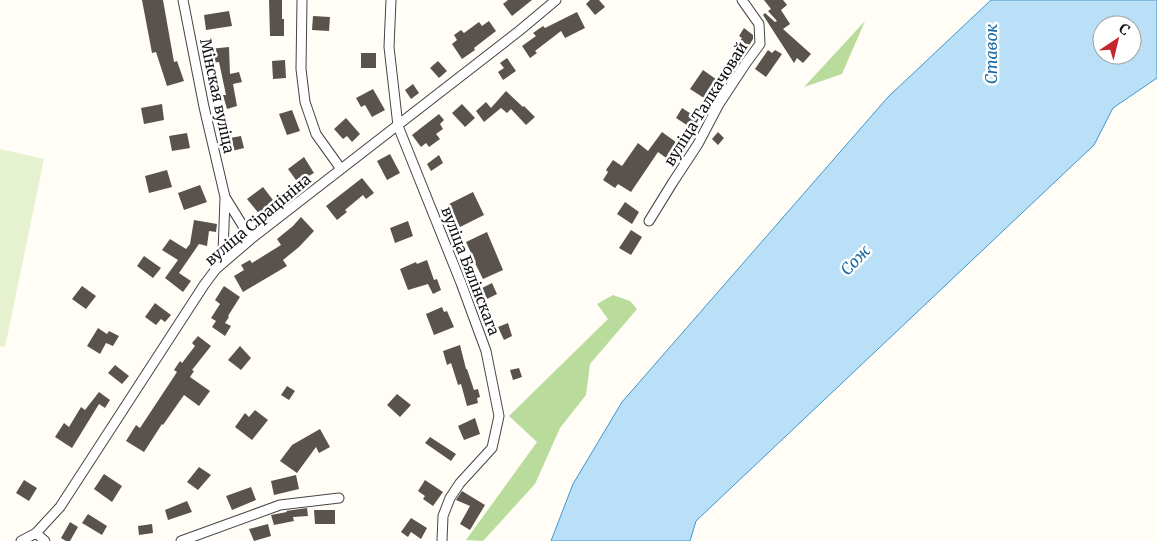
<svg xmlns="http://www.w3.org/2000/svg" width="1157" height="541" viewBox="0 0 1157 541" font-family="Merriweather,serif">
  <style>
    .forest { fill: #b9dc9c }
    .pitch { fill: #e6f2cf }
    .water { fill: #b9e0f7; stroke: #3f96cf; fill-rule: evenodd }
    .building { fill: #5a524d }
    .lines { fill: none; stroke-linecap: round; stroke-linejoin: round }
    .minor-casing { stroke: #444; stroke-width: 11 }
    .minor { stroke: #fff; stroke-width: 9 }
    .labels { text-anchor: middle; stroke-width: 5; stroke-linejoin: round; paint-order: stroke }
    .street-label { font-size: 15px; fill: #111; stroke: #fff }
    .water-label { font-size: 16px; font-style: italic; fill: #1768a6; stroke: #fff }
  </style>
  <rect width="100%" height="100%" fill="#fffdf5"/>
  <path class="forest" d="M865,21l-23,53 -38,13z
    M613,295l17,6 7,8 -47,55 -4,31 -26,33 -25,56 -52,57 -17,-1 71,-98 -28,-26 99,-97 -11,-15z"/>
  <path class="pitch" d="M0,149l44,10 -39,188 -5,-1z"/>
  <path class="water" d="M991,0h166v78l-44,30 -19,37 -398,376 -6,20h-139l22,-57 49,-82 266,-305zM1102,25h30v30h-30z"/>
  <path class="building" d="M142,0h21l11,62 3,-1 7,20 -17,5 -11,-34 -4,1z
    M269,0h13v19h2v17h-14z
    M508,0h24l-20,16 -9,-12z
    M590,0h9l6,7 -10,8 -9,-11z
    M764,0h19l4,5 -6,5 9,14 -7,5 28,25 -8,9 -6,-5 -3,5 -31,-48 2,-2 10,9 2,-1 -9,-10 3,-2z
    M229,11l3,15 -26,4 -2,-15z
    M577,12l8,16 -20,10 -4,-7 -26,20 2,2 -7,5 -8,-12 14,-10 -3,-3 10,-7 2,2z
    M313,16l17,1 -1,14 -17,-1z
    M489,21l7,10 -22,17 1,2 -13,9 -10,-15 5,-4 -3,-5 7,-5 3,3 15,-11 3,4z
    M744,28l9,7v4l-12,19 -9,-6 10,-14 -3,-2z
    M229,47l1,27 9,-2 3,10 -9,2 4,22 -10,3 -4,-14h3l-7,-33 -9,1 -1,-14z
    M768,50l4,3 3,-3 7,4 -16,23 -11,-8z
    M361,53h15v15h-15z
    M507,58l9,13 -13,9 -5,-8 6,-4 -4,-5z
    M285,60l1,18 -13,1 -1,-18z
    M438,61l9,10 -8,7 -9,-10z
    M703,70l20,14 -5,7 -3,-2 -8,11 -17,-11z
    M413,84l6,9 -8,6 -6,-9z
    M373,89l12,21 -13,7 -7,-12 -4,2 -5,-9z
    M506,91l17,16 1,-1 11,11 -9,8 -15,-16 -4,4 -6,-5 -17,14 -8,-11 10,-9 5,6z
    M162,104l2,16 -20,4 -3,-16z
    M462,104l13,14 -10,9 -13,-14z
    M682,108l17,11 -6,10 -17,-11z
    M292,110l8,21 -13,4 -8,-21z
    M439,114l5,6 -4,4 3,5 -7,5 4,5 -11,8 -3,-4 -5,4 -9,-12z
    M346,118l14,16 -8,8 -5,-6 -4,3 -9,-10z
    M662,132l18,13 -11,15 -11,-8 -27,40 -13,-8 -3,4 -12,-8 5,-8 -2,-2 7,-10 9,6 16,-23 10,8z
    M718,132l6,6 -6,7 -6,-6z
    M187,133l3,15 -18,3 -3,-15z
    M241,136l3,12 -16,4 -3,-13z
    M390,154l10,19 -13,7 -10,-19z
    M439,155l4,8 -12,8 -4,-7z
    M304,157l10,16 -7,4 -2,-3 -9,6 -8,-11z
    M167,170l5,17 -23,6 -4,-17z
    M362,178l12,15 -8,6 -3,-4 -18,15 2,2 -10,8 -11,-14z
    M200,185l7,17 -23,8 -6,-17z
    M263,187l13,17 -15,12 -14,-17z
    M473,192l11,23 -24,12 -11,-23z
    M625,202l14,10 -7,12 -15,-10z
    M301,217l13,14 -15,16 -16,13 4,6 -44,26 -9,-16 10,-6 -3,-5 9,-5 2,3 29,-18 -4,-6 16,-13z
    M194,220l23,4 -1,8 -7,-1 -2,15 -8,-2 -20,29 12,8 -8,11 -18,-14 13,-18 -16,-10 8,-11 16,10 4,-5z
    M408,221l5,15 -18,7 -5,-15z
    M631,230l11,7 -11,18 -12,-7z
    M487,232l16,38 -20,9 -8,-16 -9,3 -2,-7 8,-4 -6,-13z
    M144,256l17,12 -8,10 -16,-12z
    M427,260l7,20 3,-1 4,11 -8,4 -5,-10 -20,6 -8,-21 16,-7 1,2z
    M492,283l5,11 -10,5 -5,-11z
    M82,286l14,10 -10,13 -14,-10z
    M224,286l16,11 -12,19 1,1 -4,6 6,3 -6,10 -13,-9 4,-6 -5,-3 9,-14 -5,-4z
    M155,303l16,12 -6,7 -4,-3 -5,6 -11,-8z
    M442,307l2,5 3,-1 7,16 -20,8 -8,-21z
    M508,323l4,13 -8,4 -6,-13z
    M98,328l9,6 2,-3 10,5 -6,10 -7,-3 -6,11 -13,-8z
    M198,336l13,10 -19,24 2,1 -4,6 20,14 -11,15 -15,-11 -21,30 -1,-1 -18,28 -18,-11 10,-16 4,3 37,-56 -3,-2 6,-9 2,2 13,-17 -3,-3z
    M460,345l6,24h1l7,21 4,-1 2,8 -3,1 1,5 -11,3 -6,-22 -3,1 -7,-22 -4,2 -4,-14z
    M240,346l11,12 -10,12 -13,-10z
    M115,365l14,11 -7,8 -14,-11z
    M519,368l3,9 -9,3 -3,-10z
    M287,386l8,5 -6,9 -8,-5z
    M99,392l11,8 -5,8 -6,-4 -27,44 -17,-11 9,-14 5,4 12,-20 4,3z
    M397,394l14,11 -11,12 -13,-12z
    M255,410l13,10 -16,20 -17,-13 10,-14 4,4z
    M475,418l5,16 -16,6 -6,-14z
    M320,429l10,18 -11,6 -3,-6 -19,26 -17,-12 12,-16z
    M430,437l26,17 -5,7 -26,-18z
    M199,467l12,8 -13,15 -11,-8z
    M104,474l18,12 -10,16 -18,-13z
    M296,475l3,14 -25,6 -3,-14z
    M24,480l13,8 -8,13 -13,-8z
    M425,480l18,12 -10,14 -10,-7 2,-3 -7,-5z
    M251,487l5,13 -24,10 -6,-14z
    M462,491l23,14 -15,25 -10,-6 10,-18 -14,-6z
    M187,501l5,11 -24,8 -3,-10z
    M307,508l1,8 -15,1 1,4 -20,4 -3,-10 16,-3 -1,-1z
    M314,510h21v14h-20z
    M88,514l19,12 -5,9 -20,-12z
    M411,518l16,10 -6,11 -10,-7 -3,5 -7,-5z
    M70,522l8,5 -8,14h-4l-5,-3z
    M152,524l1,9 -14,2 -1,-9z
    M268,524l3,12 -17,5 -5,-12z"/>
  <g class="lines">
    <g class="minor-casing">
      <path id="minor" d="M183,0l21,107 21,90 26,42
        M302,0l-1,69 4,33 11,32 25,35
        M391,0l-2,47 9,79 63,157 25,68 13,65 -7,32 -32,35 -10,15 -7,18 -1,25
        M649,221l24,-39 25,-38 21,-40 27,-41 14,-19 -1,-20 -17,-24
        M217,266l6,-13 2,-55
        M36,533l9,8
        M21,541l15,-8 24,-26 144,-222 12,-16 35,-30 268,-208 37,-31
        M181,541l99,-36 59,-7"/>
    </g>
    <use href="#minor" class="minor"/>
  </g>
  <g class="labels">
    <g class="street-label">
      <text transform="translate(217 96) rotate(78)" y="5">Мінская вуліца</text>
      <text transform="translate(706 104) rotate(-58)" y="5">вуліца Талкачовай</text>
      <text transform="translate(258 220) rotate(-40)" y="5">вуліца Сірацініна</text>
      <text transform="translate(470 271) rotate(69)" y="5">вуліца Бялінскага</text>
    </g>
    <g class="water-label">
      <text transform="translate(991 54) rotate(-90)" y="6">Ставок</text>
      <text transform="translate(855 260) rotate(-46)" y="6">Сож</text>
    </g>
  </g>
  <g transform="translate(1117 40) rotate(35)"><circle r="24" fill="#ffffff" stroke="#a0a0a0"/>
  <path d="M0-4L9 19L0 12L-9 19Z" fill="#c4262e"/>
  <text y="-8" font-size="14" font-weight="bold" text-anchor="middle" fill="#111111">С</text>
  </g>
</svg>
